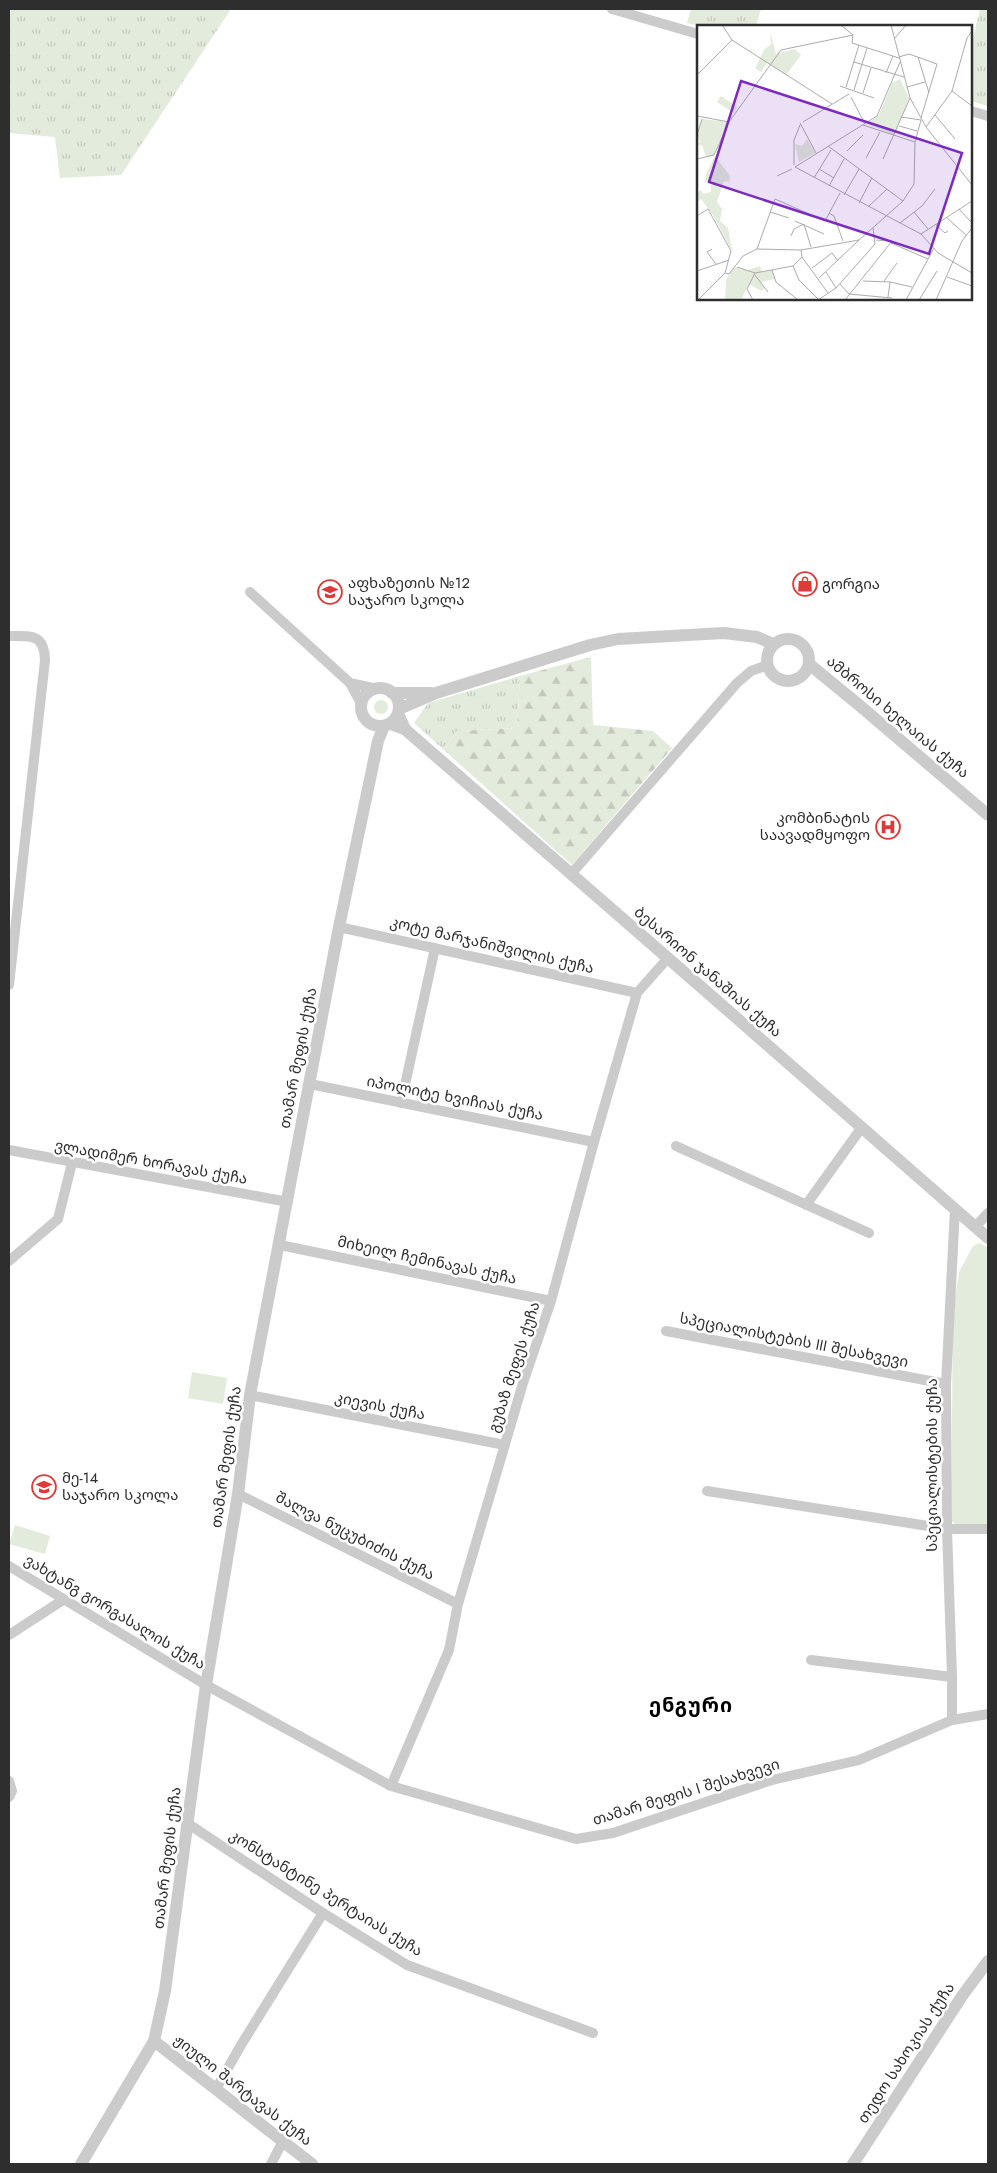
<svg xmlns="http://www.w3.org/2000/svg" width="997" height="2173" viewBox="0 0 997 2173" font-family="Jost,'Noto Sans Georgian',sans-serif">
  <style>
    .grass { fill: url(#grass-tufts) }
    .forest { fill: url(#forest-firs) }
    .garden { fill: #e3ebdc }
    .lines { fill: none; stroke-linecap: round; stroke-linejoin: round }
    .minor { stroke: #cbcbcb; stroke-width: 10 }
    .tertiary { stroke: #cbcbcb; stroke-width: 12 }
    .labels { text-anchor: middle; stroke-width: 5; stroke-linejoin: round; paint-order: stroke }
    .poi-label { font-size: 15px; fill: #2e2e2e; stroke: #fff; text-anchor: start }
    .street-label { font-size: 15px; fill: #2e2e2e; stroke: #fff }
    .district-label { font-size: 20px; font-weight: bold; letter-spacing: 1px; fill: #000; stroke: #fff }
    .inset-road { fill: none; stroke: #ababab; stroke-width: 1 }
    .view { fill: #7b2cbf; fill-opacity: 0.15; stroke: #7b2cbf; stroke-width: 2.5 }
    .inset-edge { fill: none; stroke: #2e2e2e; stroke-width: 2.5 }
  </style>
  <defs>
    <pattern id="grass-tufts" width="24" height="20" patternUnits="userSpaceOnUse" patternTransform="scale(1.25)"><rect width="24" height="20" fill="#e3ebdc"/><path d="M3 7l-1-3M5 7V3M7 7l1-3M15 17l-1-3M17 17v-4M19 17l1-3" fill="none" stroke="#c3cabd"/></pattern>
    <pattern id="forest-firs" width="22" height="20" patternUnits="userSpaceOnUse" patternTransform="scale(1.25)"><rect width="22" height="20" fill="#e3ebdc"/><path d="M5 1l3.5 6h-7zM16 11l3.5 6h-7z" fill="#c3cabd"/></pattern>
  </defs>
  <rect width="100%" height="100%" fill="#fff"/>
  <path class="grass" d="M9,9h222l-110,166 -61,3 -5,-41 -46,-4z
    M691,9h70l-5,17h-56l-13,-3z
    M980,9h8v97l-17,-5v-55z
    M520,676l-3,52 -60,3 -13,19 -30,-27 14,-20z
    M374 707a7 7 0 1 1 14 0a7 7 0 1 1-14 0Z"/>
  <path class="forest" d="M591,657l2,68 60,6 19,17 -100,117 -128,-115 13,-19 60,-3 3,-52z"/>
  <path class="garden" d="M980,1243l8,5v276h-33l-4,-4 2,-210 6,-38 14,-26z
    M192,1372l35,6 -4,26 -35,-6z
    M15,1525l35,11 -5,18 -36,-10z"/>
  <g class="lines">
    <path class="minor" d="M612,9l86,25
      M971,111l17,5
      M250,592l100,91 12,22
      M9,636c21,0 35,-3 36,24l-36,325
      M350,683l27,6
      M398,711l9,20
      M388,724l19,7
      M572,873l165,-190 14,-12 17,-6
      M339,927l298,66
      M310,1084l284,58
      M401,1103l34,-155
      M676,1146l193,87
      M9,1150l279,52
      M806,1205l56,-78
      M975,1227l13,-14
      M280,1245l271,56
      M9,1261l49,-42 14,-56
      M666,1331l280,53
      M250,1395l255,50
      M707,1491l240,38h41
      M238,1494l220,110
      M9,1566l197,119 185,101 185,53 37,-6 159,-53 87,-20 93,-40 36,-6
      M9,1635l54,-35
      M811,1660l141,17
      M952,1720v-43l-5,-148 -1,-145 9,-175
      M9,1781l3,10 -3,6
      M391,1786l58,-136 9,-46 65,-221 28,-82 43,-159 43,-149 30,-34
      M187,1823l136,90 84,52 186,68
      M216,2089l25,-44 82,-132
      M271,2164l12,-23"/>
    <path class="tertiary" d="M767 660a21 21 0 1 1 42 0a21 21 0 1 1-42 0Z
      M809,664l50,41 129,110
      M361 707a19 19 0 1 1 38 0a19 19 0 1 1-38 0Z
      M392,693h39
      M399,709l37,-16 154,-48 28,-6 106,-6 33,4 16,7
      M407,731c195,168 387,338 581,507
      M154,2041l158,123
      M81,2164l73,-123 11,-50 41,-306 32,-191 12,-99 89,-468 39,-186 6,-15
      M853,2164l109,-168 26,-35"/>
  </g>
  <defs>
    <g id="shop-ring" transform="scale(1.25)"><circle r="9.5" fill="#fff" stroke="#dd3a38" stroke-width="1.5"/><path d="M-5-2.5h2.3a2.7 3.5 0 0 1 5.4 0H5L5.5 6h-11ZM-1.5-2.5h3a1.5 2.3 0 0 0-3 0Z" fill="#dd3a38"/></g>
    <g id="school-ring" transform="scale(1.25)"><circle r="9.5" fill="#fff" stroke="#dd3a38" stroke-width="1.5"/><path d="M0-5L7-2L0 1L-7-2ZM-4 1L0 2.5L4 1V4Q0 6-4 4Z" fill="#dd3a38"/></g>
    <g id="hospital-ring" transform="scale(1.25)"><circle r="9.5" fill="#fff" stroke="#dd3a38" stroke-width="1.5"/><path d="M-5-5h3v3.5h4V-5h3V5h-3V1.5h-4V5h-3Z" fill="#dd3a38"/></g>
  </defs>
  <g fill-rule="evenodd">
    <use href="#shop-ring" x="805" y="584"/>
    <use href="#school-ring" x="330" y="592"/>
    <use href="#hospital-ring" x="888" y="827"/>
    <use href="#school-ring" x="44" y="1487"/>
  </g>
  <g class="labels">
    <g class="poi-label">
      <text x="348" y="588">აფხაზეთის №12<tspan x="348" dy="17">საჯარო სკოლა</tspan></text>
      <text x="822" y="589">გორგია</text>
      <text x="870" y="823" text-anchor="end">კომბინატის<tspan x="870" dy="17">საავადმყოფო</tspan></text>
      <text x="62" y="1483">მე-14<tspan x="62" dy="17">საჯარო სკოლა</tspan></text>
    </g>
    <g class="street-label">
      <text transform="translate(898 717) rotate(40)" y="5">ამბროსი ხელაიას ქუჩა</text>
      <text transform="translate(492 945) rotate(13)" y="5">კოტე მარჯანიშვილის ქუჩა</text>
      <text transform="translate(708 972) rotate(41)" y="5">ბესარიონ ჯანაშიას ქუჩა</text>
      <text transform="translate(298 1058) rotate(-79)" y="5">თამარ მეფის ქუჩა</text>
      <text transform="translate(455 1098) rotate(11)" y="5">იპოლიტე ხვიჩიას ქუჩა</text>
      <text transform="translate(151 1162) rotate(10)" y="5">ვლადიმერ ხორავას ქუჩა</text>
      <text transform="translate(427 1260) rotate(12)" y="5">მიხეილ ჩემინავას ქუჩა</text>
      <text transform="translate(794 1340) rotate(11)" y="5">სპეციალისტების III შესახვევი</text>
      <text transform="translate(514 1367) rotate(-72)" y="5">გუბაზ მეფეს ქუჩა</text>
      <text transform="translate(380 1406) rotate(11)" y="5">კიევის ქუჩა</text>
      <text transform="translate(226 1457) rotate(-82)" y="5">თამარ მეფის ქუჩა</text>
      <text transform="translate(932 1465) rotate(-90)" y="5">სპეციალისტების ქუჩა</text>
      <text transform="translate(355 1536) rotate(27)" y="5">შალვა ნუცუბიძის ქუჩა</text>
      <text transform="translate(115 1612) rotate(31)" y="5">ვახტანგ გორგასალის ქუჩა</text>
      <text transform="translate(686 1792) rotate(-17)" y="5">თამარ მეფის I შესახვევი</text>
      <text transform="translate(167 1858) rotate(-83)" y="5">თამარ მეფის ქუჩა</text>
      <text transform="translate(326 1893) rotate(32)" y="5">კონსტანტინე პერტაიას ქუჩა</text>
      <text transform="translate(906 2053) rotate(-57)" y="5">თედო სახოკიას ქუჩა</text>
      <text transform="translate(243 2090) rotate(38)" y="5">ჟიული შარტავას ქუჩა</text>
    </g>
    <g class="district-label">
      <text x="691" y="1712">ენგური</text>
    </g>
  </g>
  <g transform="translate(697 25)">
    <rect width="275" height="275" fill="#fff"/>
    <path d="M73,7l6,22 19,-5 6,6 -15,20 -19,-12 -6,9 -6,-4 9,-18 7,-6zM24,71l16,11 -3,6 -17,-11zM5,94l26,3 -15,34 -7,1 -4,-12h-5l3,-3 -2,-7zM18,131l15,20 -1,6 -5,-1 -7,21 5,7 -2,12 8,7 4,23 -19,-36 -12,-16 -4,3v-9l4,-3 2,4 8,-2v-9l-6,-2 1,-7zM63,241l2,6 10,-2 3,9 -15,3 5,6 -4,3 -12,-7 -8,16h-16l1,-20 8,-13 14,3z" fill="#e3ebdc"/>
    <path d="M110,114l8,14 -16,9 -4,-18 7,2z" fill="#e3ebdc"/>
    <path d="M203,54l9,19 -14,37 -28,-11 12,-9 13,-32z" fill="#e3ebdc"/>
    <path class="inset-road" d="M25,0l10,15 100,64M144,0l12,10 -1,8 47,15M194,0l19,73 16,29 46,58M198,13l11,-13M202,32l10,-3 28,10 -16,54M221,32l11,36M157,37l50,15M189,48l7,-17M0,50l35,-35M143,61l34,12M149,62l13,-42M210,62l18,-5M157,65l13,-42M255,66l20,15M166,68l8,-25M154,72l14,27M238,90l20,24M0,91l32,6 52,-72 72,-15M204,92l20,3M106,97l46,-28M103,98l16,30M166,100l52,17M202,101l18,5M229,102l26,-36 15,-53 5,-7M0,110l5,-16M131,121l75,55M150,126l16,-16M169,133l14,-26M0,134l17,-4 15,-33M186,134l27,-61M97,140v-25l6,-15M98,142l126,67 17,19 34,20M98,142l82,-51 23,-54M122,144l15,9M80,151l15,-7M117,153l17,-28M132,161l15,-27M147,170l15,-26M162,178l13,-25M171,182l19,-18M262,184l13,14M73,187l19,6M217,187l14,17M132,188l5,3 9,25M0,191l11,-7 23,42 -6,22 -27,27M249,192l20,18M98,196l29,13M203,198l22,-17 13,-17M107,199l7,23M238,199l10,9 3,-2M224,209l51,-33M94,211l3,-7 10,-5M194,218l37,16M15,224l-5,3 9,12M60,224l18,-50 50,22 15,-28M104,225l1,7 -9,9 6,14 20,20M105,232l26,36M40,242l18,6 38,-7M115,243l20,-15 6,8M75,245l4,12 22,18M0,246l32,-11M129,247l10,16M28,248l4,1 14,-18 14,-7 44,1 58,-10 44,-39 11,-17 1,-42 6,-22M57,249l14,18M250,252l25,9M122,253l40,-38M166,256l27,1 22,5M187,256l13,-18M143,259l9,10 43,4M191,272l2,-15M56,275l-6,-11 8,-16M121,275l18,-12 39,-44 -2,-16M148,275l47,-59 -16,-1M209,275l28,-52M222,275l18,-29M239,275l26,-59 10,-13"/>
    <path class="view" d="M44,56l221,72 -33,101 -220,-72z"/>
    <rect width="275" height="275" class="inset-edge"/>
  </g>
  <rect width="997" height="2173" fill="none" stroke="#2e2e2e" stroke-width="20"/>
</svg>
